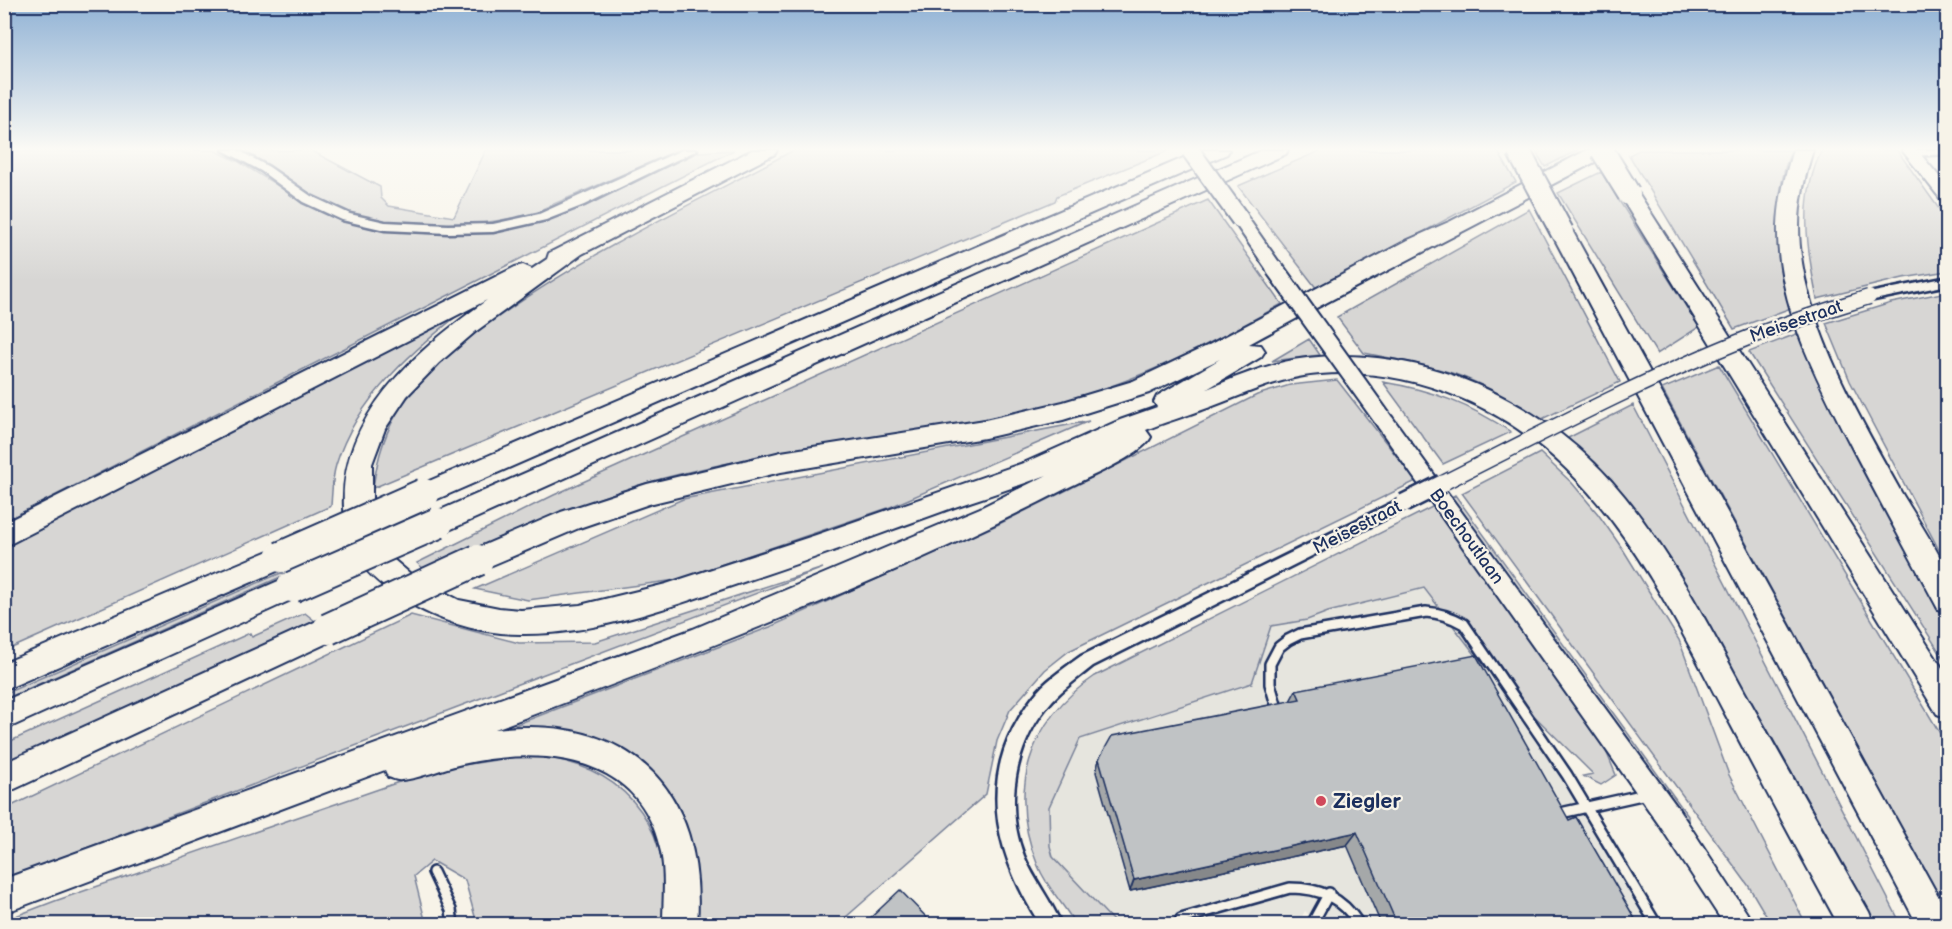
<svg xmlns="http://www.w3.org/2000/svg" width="1952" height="929" viewBox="0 0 1952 929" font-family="'Balsamiq Sans',sans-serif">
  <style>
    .built { fill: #e6e5de }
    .green { fill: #d7d6d4; stroke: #798299; stroke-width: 1.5 }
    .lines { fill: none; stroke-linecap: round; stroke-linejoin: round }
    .lane-casing { stroke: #1b2f5e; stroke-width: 14 }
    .street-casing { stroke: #1b2f5e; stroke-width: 5 }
    .secondary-casing { stroke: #1b2f5e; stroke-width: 4 }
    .highway-casing { stroke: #1b2f5e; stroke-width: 4 }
    .lane { stroke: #f7f3e8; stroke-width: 9 }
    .street { fill: #f7f3e8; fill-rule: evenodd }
    .secondary { fill: #f7f3e8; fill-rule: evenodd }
    .highway { fill: #f7f3e8; fill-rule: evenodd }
    .street-bridge-far1-casing { stroke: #1b2f5e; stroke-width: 17; stroke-linecap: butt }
    .street-bridge-casing { stroke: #1b2f5e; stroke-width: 22; stroke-linecap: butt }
    .secondary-bridge-casing { stroke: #1b2f5e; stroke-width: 21; stroke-linecap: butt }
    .highway-bridge-far1-casing { stroke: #1b2f5e; stroke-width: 26; stroke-linecap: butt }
    .highway-bridge-casing { stroke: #1b2f5e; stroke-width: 34; stroke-linecap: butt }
    .street-bridge-far1 { stroke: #f7f3e8; stroke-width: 14 }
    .street-bridge { stroke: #f7f3e8; stroke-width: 17 }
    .secondary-bridge { stroke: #f7f3e8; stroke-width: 17 }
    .highway-bridge-far1 { stroke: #f7f3e8; stroke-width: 22 }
    .highway-bridge { stroke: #f7f3e8; stroke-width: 30 }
    .wall { fill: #a5a8a9; stroke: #1b2f5e; stroke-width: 1.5 }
    .shaded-wall { fill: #86888a; stroke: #1b2f5e; stroke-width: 1.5 }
    .building { fill: #c0c3c5; stroke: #1b2f5e; stroke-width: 1.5 }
    .poi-dot { fill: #d1495b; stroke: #f7f3e8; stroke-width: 2 }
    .labels { text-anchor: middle; stroke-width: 4.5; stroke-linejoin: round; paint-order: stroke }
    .street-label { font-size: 18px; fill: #1b2f5e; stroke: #f7f3e8 }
    .near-poi-label { font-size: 21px; font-weight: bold; fill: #1b2f5e; stroke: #f7f3e8; text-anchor: start }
  </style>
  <rect width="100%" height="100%" fill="#f7f3e8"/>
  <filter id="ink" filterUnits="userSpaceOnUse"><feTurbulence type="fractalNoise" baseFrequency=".0167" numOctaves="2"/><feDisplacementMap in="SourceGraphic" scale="12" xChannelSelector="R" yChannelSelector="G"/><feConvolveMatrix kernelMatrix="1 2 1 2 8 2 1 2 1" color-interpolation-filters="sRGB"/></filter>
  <g filter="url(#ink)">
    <path class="built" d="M1424,588l148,194 84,142h-338l-13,-13 -7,13h-182l-63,-67 -3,-11 -2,-39 32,-68 172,-56 18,-57 37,-6 21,-8z"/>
    <path class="green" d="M214,150l25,12 79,48 21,10 36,9 67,5 51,-2 48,-10 158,-70 35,-2 -729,371 -1,-370z
      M310,150l70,37 1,11 8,8 65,11 32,-67h194l-136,58 -2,3c-68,18 -151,25 -216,-8 -30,-15 -55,-38 -86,-52z
      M794,150h376l-113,46 -2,5 -682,287c4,-29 11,-56 28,-81 25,-38 65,-68 103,-94 91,-64 192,-111 290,-163z
      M1322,150h175l19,32 -199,107 -79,-103z
      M1535,150h43l-33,17z
      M1639,150h152c-21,53 -11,105 0,158l-57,21 -105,-174z
      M1822,150h75l50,70v51l-44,7 -86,21c-10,-49 -19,-102 5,-149z
      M1601,172l98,155 -42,27 -99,-161z
      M1208,200l74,104c-73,41 -147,79 -228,100 -122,30 -248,39 -370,69 -90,21 -175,62 -260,96l-7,-6 137,-68z
      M1529,209l91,173 -78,37c-28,-17 -56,-34 -87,-45 -30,-10 -60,-15 -91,-21l-27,-36z
      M1947,292h1l-1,273 -97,-184 -24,-58 65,-20z
      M473,303c-55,44 -116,92 -137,162 -4,13 -4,28 -5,41l-326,145v-106z
      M1799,333l18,46 31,63 99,182v40l-198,-312z
      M1309,339l11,16 -48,6z
      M1719,365l228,380v166l-285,-522z
      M1337,380l79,101 -347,170 -24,19 -35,40 -13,31 -11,53 -148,130h-143c5,-25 3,-51 -3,-77 -14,-62 -54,-100 -116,-115 -22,-5 -47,-4 -69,-4l263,-101 229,-103 258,-129 33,-10z
      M1383,382c49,8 88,23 128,50l-68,32z
      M1633,405l268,519h-28l-194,-352c-35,-52 -66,-90 -111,-134z
      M1089,421l-201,87 -212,72 -148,20 -53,-11 208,-90z
      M1540,453l32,30 26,31 26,37 55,89 50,135 77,149h-35l-23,-39 -286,-392z
      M1455,495l233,321v10l-239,-328z
      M1436,505l165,234 15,36 -15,10 -18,-9 10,-2 -109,-108 -60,-78 -96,24 -21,8 -36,6 -19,57 -172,56 -31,68 1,39 3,11 63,67h-41c-11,-20 -28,-36 -37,-58 -31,-75 -10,-145 57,-190z
      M823,568l-818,311v-70l406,-194 108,28 76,-1z
      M283,572l2,3 -280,124 -1,-5z
      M305,613l10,8 -310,144 -1,-21 246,-111 2,4z
      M521,756c82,0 145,51 143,136 0,11 0,22 -2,32h-185l-12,-44 -33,-19 -18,15 12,48h-421v-4l50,-19 347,-120 55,-15z"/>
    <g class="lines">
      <g class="lane-casing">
        <path id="lane" d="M1277,708l-7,-24v-20l9,-17 9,-7 12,-6 126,-22c14,1 26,5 38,12l103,151 89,149
          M1556,814l90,-20
          M433,872l18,38 2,14
          M1181,919l109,-31c31,0 52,10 69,36
          M1312,924l17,-31"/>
      </g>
      <g class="street-casing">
        <path id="street" d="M223,150h15l31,17 42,29 39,18 35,8 63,3 45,-1 46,-10 143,-64h15l-113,55 -38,15 -53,12 -45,1 -63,-3 -43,-10 -39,-18 -42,-31z
          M1907,150h41v4l-37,2 -6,-3z
          M1948,277v8l-79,16 -7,-4 7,-4z
          M1404,497l5,2 3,4 -3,4 -316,159c-11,9 -22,17 -32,26 -44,40 -59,108 -37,164 10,24 27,44 37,68h-21c-38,-59 -61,-128 -27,-195 9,-17 20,-35 35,-48 10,-9 22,-17 33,-25z"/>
      </g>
      <g class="secondary-casing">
        <path id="secondary" d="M1902,150h15l31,37v16l-6,-2z
          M1240,214l6,1 35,50 2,4 -2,4h-12l-37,-54z
          M1385,415l7,2 286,391 70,107 4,9h-28l-64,-98 -282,-399 -2,-5 2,-5z"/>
      </g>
      <g class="highway-casing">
        <path id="highway" d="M752,150h25l-2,4 -193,100 -107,78 -36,31 -32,33 -22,33 -13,35v62l4,17 5,6 32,27 46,24 40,8 22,2 59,-5 86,-21 150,-49 210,-73 94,-42 37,-13 -3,-5 3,-6 63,-37 -71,34 -86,27 -78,18 -204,34 -132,32 -70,24 -101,43 -10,-3 -4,-8 4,-8 93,-40 86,-28 134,-32 204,-32 78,-18 70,-21 74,-35 201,-106 43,-19 136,-71h25l-2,4c-120,64 -241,125 -361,190l12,1 4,6 -4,6 -54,32c32,-13 65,-27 100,-31 119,-14 244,46 318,139 49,61 85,131 122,199 40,72 81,144 122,216l5,12h-36c-39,-71 -77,-142 -115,-214 -64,-122 -127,-255 -262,-312 -45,-19 -92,-28 -141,-24 -42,3 -78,22 -118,36 -18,7 -38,12 -56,20l5,7c-9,18 -64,41 -84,51 -184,95 -379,168 -572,241 135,-16 212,61 202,195h-34c0,-24 3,-48 -2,-72 -20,-98 -118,-106 -199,-88 -18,4 -44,15 -61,16 -4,1 -9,-2 -13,-3l-3,-7 -381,143v-34l689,-250 287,-121 67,-33c-31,12 -63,22 -95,33 -67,24 -133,49 -200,71 -75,25 -152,56 -231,55 -44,0 -89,-15 -125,-39 -35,-24 -50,-45 -52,-87 -5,-94 74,-158 143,-208l-483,247v-24l511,-256 8,-2 9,4 15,-10 2,-6z
          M1202,150h27l-2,4 -794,347 -9,3 -9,-3 -4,-7 4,-7z
          M1262,150h26l-2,4 -839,377 -9,3 -9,-3 -4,-8 4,-8z
          M1793,150h20c-8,26 -14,50 -14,76 0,91 59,188 102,266 9,15 45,71 47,83 1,12 0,25 0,37l-10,-3c-29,-54 -58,-107 -86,-161 -34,-67 -76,-144 -74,-222 1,-27 7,-50 15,-76z
          M1629,188l7,2 3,4 309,483v41l-11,-4 -318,-520 3,-4z
          M1562,225l7,2 4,5 374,680 1,12h-31l-366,-692 4,-5z
          M281,546l10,3 4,8 -4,8 -287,125v-27z
          M292,575l10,4 4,8 -4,8 -298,135v-29z
          M328,616l10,4 4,9 -4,9 -334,156v-31z"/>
      </g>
      <use href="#lane" class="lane"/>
      <use href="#street" class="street"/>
      <use href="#secondary" class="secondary"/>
      <use href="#highway" class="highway"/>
      <g class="street-bridge-far1-casing">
        <path id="street-bridge-far1" d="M1439,485c102,-51 203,-105 309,-147 40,-16 80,-28 121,-41"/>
      </g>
      <g class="street-bridge-casing">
        <path id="street-bridge" d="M1404,503l38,-19"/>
      </g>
      <g class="secondary-bridge-casing">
        <path id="secondary-bridge" d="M1190,150l50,69
          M1275,269l110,153"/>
      </g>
      <g class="highway-bridge-far1-casing">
        <path id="highway-bridge-far1" d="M1518,150l44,82
          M1602,150l27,44"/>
      </g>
      <g class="highway-bridge-casing">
        <path id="highway-bridge" d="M281,557l143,-63
          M292,587l146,-64
          M328,629l150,-69"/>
      </g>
      <use href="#street-bridge-far1" class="street-bridge-far1"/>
      <use href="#street-bridge" class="street-bridge"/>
      <use href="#secondary-bridge" class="secondary-bridge"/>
      <use href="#highway-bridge-far1" class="highway-bridge-far1"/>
      <use href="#highway-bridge" class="highway-bridge"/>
    </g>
    <path class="wall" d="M1296,690l273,130 69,104h-257l-34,-79 -217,46 -34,-119 3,-13 191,-58z"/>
    <path class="shaded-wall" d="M1357,832l-10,13 -217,46 4,-11z"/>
    <path class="building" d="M1476,655l93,165 7,-3 62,107h-241l-40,-92 -223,48 -35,-121 13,-23 188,-37 -4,-9z
      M900,890l33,34h-69z"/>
  </g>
  <linearGradient id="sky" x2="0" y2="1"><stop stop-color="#90b2d5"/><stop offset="0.53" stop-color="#fbfaf5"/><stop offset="1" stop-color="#fbfaf5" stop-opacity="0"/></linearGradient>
  <rect width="1952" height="281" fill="url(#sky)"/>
  <circle class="poi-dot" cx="1321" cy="801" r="6"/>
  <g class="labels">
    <g class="street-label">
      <text transform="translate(1796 321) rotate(-19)" y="6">Meisestraat</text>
      <text transform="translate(1357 527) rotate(-27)" y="6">Meisestraat</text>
      <text transform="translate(1467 536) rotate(54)" y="6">Boechoutlaan</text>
    </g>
    <g class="near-poi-label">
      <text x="1333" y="808">Ziegler</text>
    </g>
  </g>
  <rect width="1952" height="929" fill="none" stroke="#f7f3e8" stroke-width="24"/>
  <rect x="12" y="12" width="1928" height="905" fill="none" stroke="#1b2f5e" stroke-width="2" filter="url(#ink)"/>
</svg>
